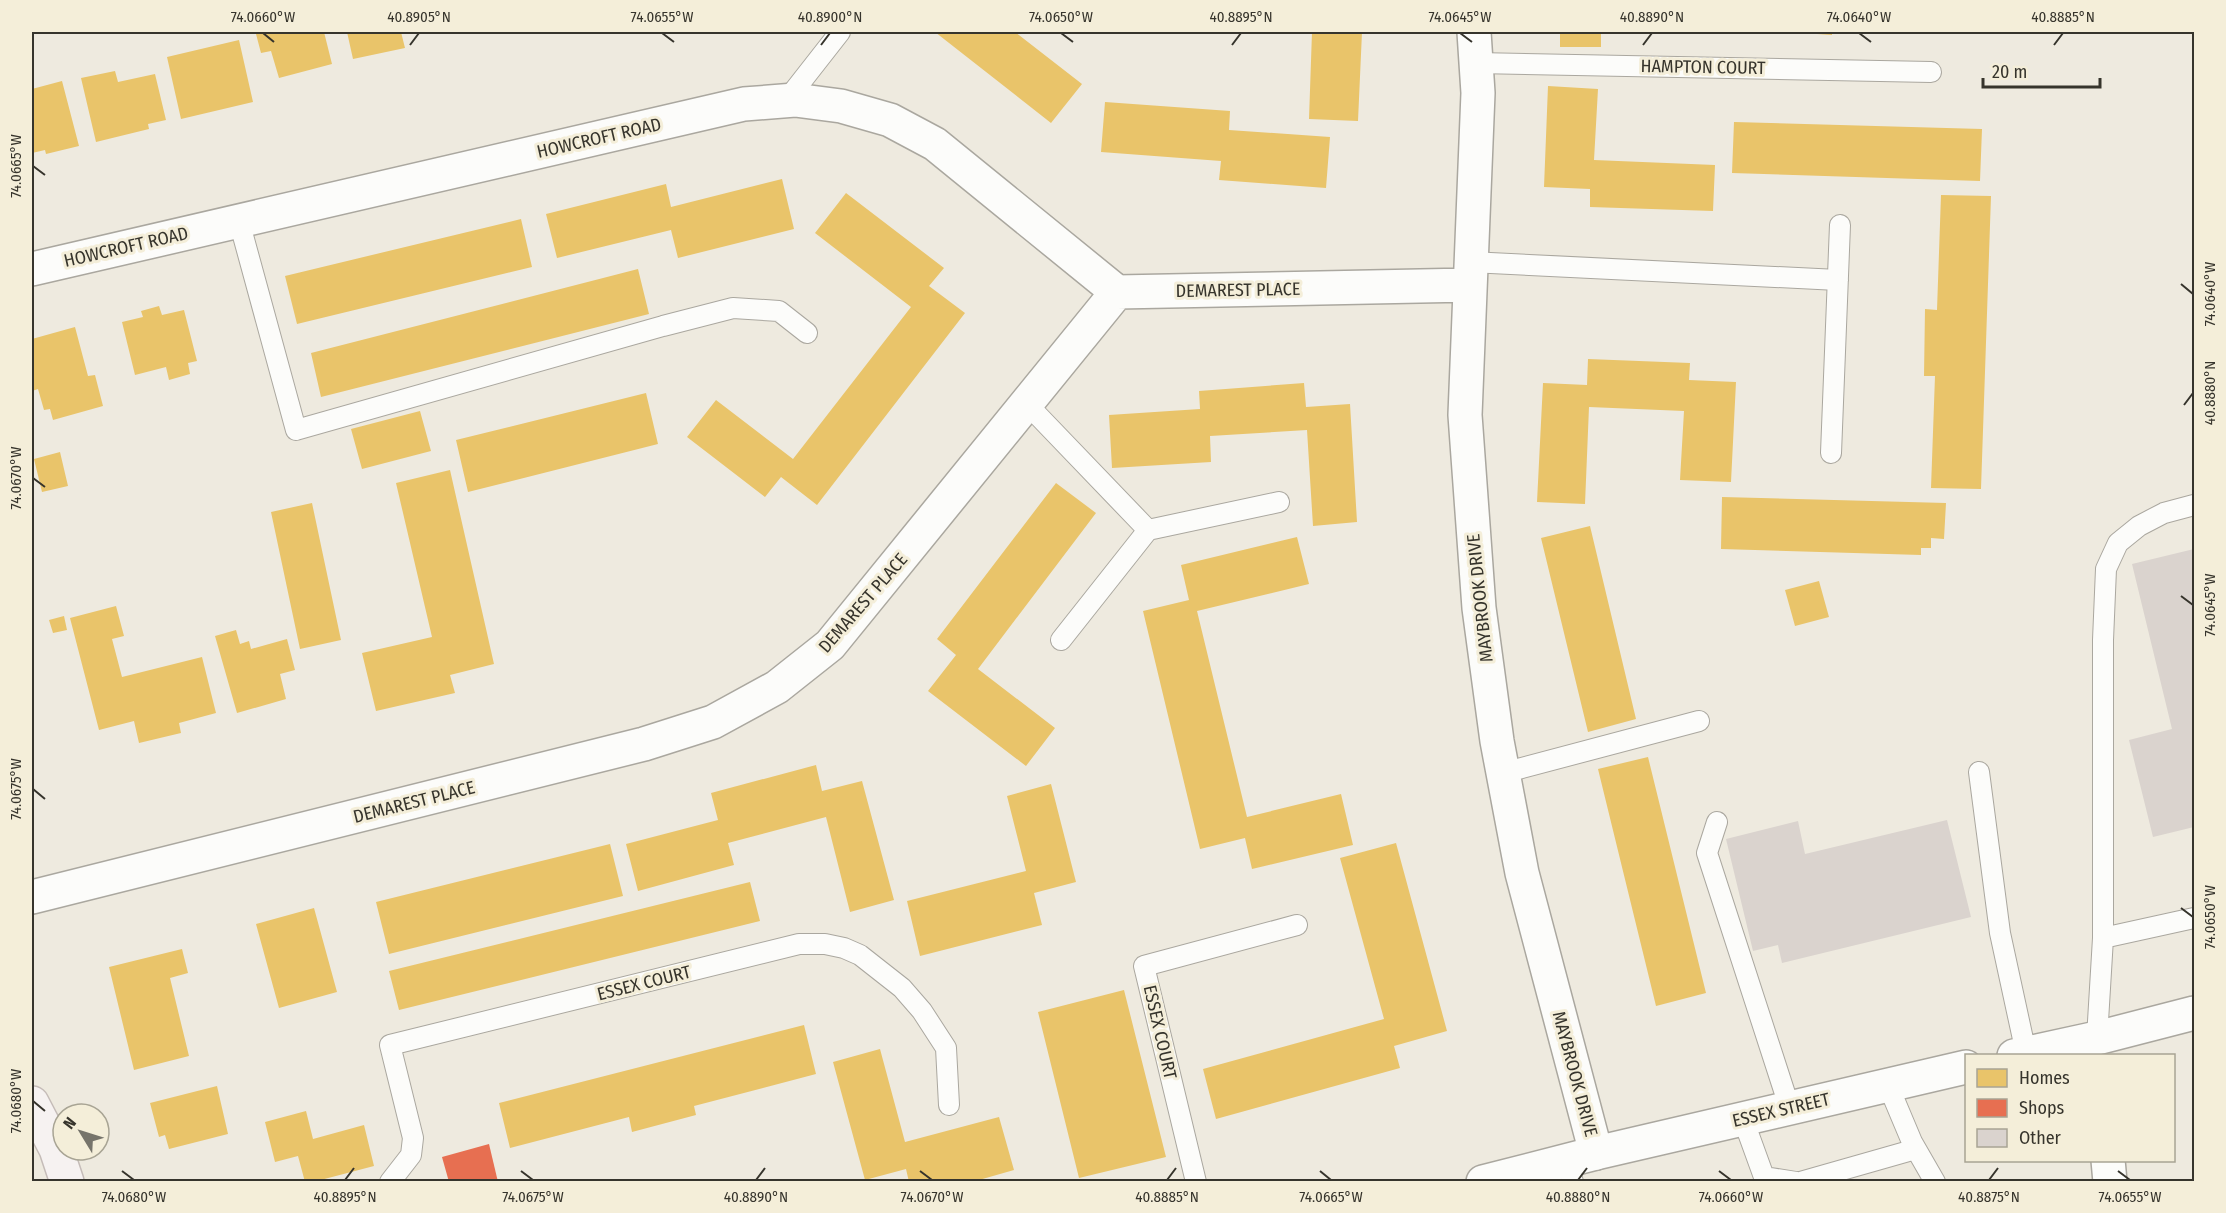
<svg xmlns="http://www.w3.org/2000/svg" width="2226" height="1213" viewBox="0 0 2226 1213" font-family="'Fira Sans Condensed',sans-serif">
  <style>
    .homes { fill: #e9c46a }
    .shops { fill: #e76f51 }
    .building { fill: #dad3ce }
    .lines { fill: none; stroke-linecap: round; stroke-linejoin: round }
    .lane-casing { stroke: #aaa79f; stroke-width: 22 }
    .street-casing { stroke: #aaa79f; stroke-width: 36 }
    .secondary-casing { stroke: #aaa79f; stroke-width: 36 }
    .primary-casing { stroke: #c5bcb8; stroke-width: 36 }
    .lane { stroke: #fcfcfa; stroke-width: 20 }
    .street { stroke: #fcfcfa; stroke-width: 33 }
    .secondary { stroke: #fcfcfa; stroke-width: 33 }
    .primary { stroke: #f6f2f1; stroke-width: 33 }
    .ticks { fill: none; stroke: #36342c; stroke-width: 2 }
    .labels { text-anchor: middle; stroke-width: 6; stroke-linejoin: round; paint-order: stroke }
    .street-label { font-size: 18px; fill: #36342c; stroke: #f4eed9 }
    .neatline { fill: none; stroke: #36342c; stroke-width: 2 }
    .ticks-label { font-size: 15px; text-anchor: middle; fill: #36342c }
  </style>
  <rect width="100%" height="100%" fill="#eeeadf"/>
  <path class="homes" d="M265,32h59l8,32 -53,14 -8,-27 -10,2 -5,-19z
    M347,32h54l4,16 -52,11z
    M935,32h80l67,52 -31,39z
    M1312,32h50l-4,89 -49,-2z
    M1560,32h41v15h-41z
    M1802,32h30v3l-30,-2z
    M239,40l14,62 -72,17 -14,-62z
    M115,71l3,11 37,-8 11,46 -18,4 1,5 -53,13 -15,-64z
    M62,81l17,65 -33,8 -1,-4 -13,3v-64z
    M1548,86l50,3 -4,71 121,5 -2,46 -123,-4v-18l-46,-2z
    M1105,102l125,9 -1,19 101,7 -4,51 -107,-8 2,-19 -120,-9z
    M1734,122l248,7 -2,52 -248,-8z
    M782,179l12,50 -116,29 -7,-28 -114,28 -11,-44 120,-30 5,23z
    M846,193l98,75 -15,18 36,27 -148,192 -36,-28 -16,20 -78,-60 29,-37 77,59 118,-152 -96,-74z
    M1941,195l50,1 -10,293 -50,-1 4,-112h-11l1,-67 12,1z
    M521,219l11,48 -235,57 -12,-48z
    M638,269l11,45 -328,83 -10,-44z
    M159,306l3,9 22,-5 13,51 -9,2 2,11 -21,6 -3,-13 -31,8 -13,-53 21,-5 -2,-6z
    M75,327l13,49 7,-1 8,31 -50,14 -3,-11 -6,1 -6,-21 -6,2v-52z
    M1588,359l102,4 -1,17 47,2 -5,100 -51,-2 4,-69 -95,-4 -4,97 -48,-2 6,-119 44,2z
    M1304,383l2,24 44,-3 7,118 -44,4 -6,-96 -97,6 1,26 -99,6 -3,-53 91,-6 -1,-18z
    M646,393l12,51 -190,48 -12,-52z
    M420,411l11,40 -69,18 -11,-40z
    M60,452l8,34 -26,6 -8,-33z
    M450,470l44,194 -44,11 5,18 -79,18 -14,-58 70,-16 -36,-154z
    M1056,483l40,30 -118,156 77,59 -29,38 -98,-75 28,-36 -19,-16z
    M1722,497l224,6 -2,36 -13,-1v10h-10v7l-200,-6z
    M312,503l29,137 -41,9 -29,-137z
    M1590,526l46,193 -48,13 -47,-194z
    M1297,537l12,47 -112,27 50,206 94,-23 12,51 -101,24 -7,-31 -45,11 -57,-238 46,-11 -8,-35z
    M1819,581l10,36 -34,9 -10,-36z
    M116,606l8,30 -12,3 10,38 80,-20 14,56 -37,10 2,10 -42,10 -5,-22 -35,9 -29,-112z
    M64,616l3,14 -14,3 -4,-13z
    M236,630l4,14 9,-3 2,8 36,-10 8,31 -15,4 6,25 -49,14 -22,-77z
    M1648,757l58,236 -50,13 -58,-237z
    M816,765l6,26 40,-10 32,119 -44,12 -24,-95 -98,26 6,22 -96,26 -12,-47 92,-24 -7,-27z
    M1051,784l25,98 -42,11 8,32 -122,31 -13,-55 119,-30 -19,-75z
    M1396,843l51,188 -53,15 6,22 -184,51 -13,-50 181,-50 -44,-161z
    M610,844l13,52 -234,58 -13,-52z
    M750,882l10,39 -361,89 -10,-39z
    M314,908l23,84 -58,16 -23,-84z
    M182,949l6,24 -18,5 19,78 -55,14 -25,-103z
    M1124,990l42,167 -87,21 -41,-166z
    M804,1025l12,49 -122,32 2,9 -64,17 -3,-15 -119,31 -11,-45z
    M880,1049l25,93 94,-25 15,53 -42,12h-63l-3,-13 -41,11 -32,-118z
    M217,1086l11,48 -59,15 -4,-14 -6,2 -9,-34z
    M306,1111l7,28 51,-14 10,41 -61,16h-8l-7,-26 -23,6 -10,-40z"/>
  <path class="shops" d="M489,1144l9,38h-49l-7,-25z"/>
  <path class="building" d="M2194,549v278l-41,10 -24,-97 43,-11 -40,-165z
    M1947,820l24,97 -189,46 -4,-18 -25,6 -27,-112 72,-18 7,33z"/>
  <g class="lines">
    <g class="lane-casing">
      <path id="lane" d="M1476,63l455,9
        M786,101l54,-69
        M239,221l57,209 367,-104 70,-18 46,3 28,22
        M1470,262l368,18
        M1027,404l121,126
        M1831,453l9,-228
        M1061,640l87,-110 131,-28
        M1979,772l21,161 26,120
        M1503,773l196,-52
        M1717,822l-10,31 83,256
        M2103,938l91,-20
        M2097,1038l6,-100v-298l3,-71 12,-26 21,-17 25,-13 30,-8
        M1888,1085l24,57 23,40
        M1743,1119l21,58 32,5
        M1566,1161l7,21
        M390,1182l21,-27 2,-17 -23,-93 409,-101h26l19,4 16,7 42,33 20,23 24,37 3,57
        M1196,1182l-52,-216 153,-41
        M1800,1182l116,-33"/>
    </g>
    <g class="street-casing">
      <path id="street" d="M1474,32l4,61 -13,322 14,193 18,133 25,132 74,280
        M32,269l712,-165 51,-4 46,6 49,14 45,24 182,148
        M32,897l612,-153 69,-22 64,-35 53,-42 287,-353 353,-7
        M2108,1160l2,22"/>
    </g>
    <g class="secondary-casing">
      <path id="secondary" d="M2014,1056l83,-18 97,-25
        M1483,1182l113,-29 370,-86"/>
    </g>
    <g class="primary-casing">
      <path id="primary" d="M32,1103l24,46 11,33"/>
    </g>
    <use href="#lane" class="lane"/>
    <use href="#street" class="street"/>
    <use href="#secondary" class="secondary"/>
    <use href="#primary" class="primary"/>
  </g>
  <path class="ticks" d="M263,33l11,9M662,33l12,9M1061,33l12,9M1460,33l12,9M1859,33l12,9M410,45l9,-12M821,45l9,-12M1232,45l9,-12M1643,45l9,-12M2054,45l9,-12M33,166l12,9M2181,284l12,10M2184,405l9,-12M33,478l12,9M2181,596l12,9M33,789l12,10M2181,908l12,9M33,1101l12,10M122,1171l12,9M521,1171l12,9M920,1171l12,9M1320,1171l11,9M1719,1171l12,9M2118,1171l12,9M345,1180l9,-12M756,1180l9,-12M1167,1180l9,-12M1578,1180l9,-12M1989,1180l9,-12"/>
  <g class="labels">
    <g class="street-label">
      <text transform="translate(1703 67) rotate(1)" y="6">HAMPTON COURT</text>
      <text transform="translate(599 138) rotate(-13)" y="6">HOWCROFT ROAD</text>
      <text transform="translate(126 247) rotate(-13)" y="6">HOWCROFT ROAD</text>
      <text transform="translate(1238 290) rotate(-1)" y="6">DEMAREST PLACE</text>
      <text transform="translate(1480 598) rotate(-96)" y="6">MAYBROOK DRIVE</text>
      <text transform="translate(863 603) rotate(-49)" y="6">DEMAREST PLACE</text>
      <text transform="translate(414 802) rotate(-14)" y="6">DEMAREST PLACE</text>
      <text transform="translate(644 983) rotate(-14)" y="6">ESSEX COURT</text>
      <text transform="translate(1160 1032) rotate(77)" y="6">ESSEX COURT</text>
      <text transform="translate(1575 1074) rotate(75)" y="6">MAYBROOK DRIVE</text>
      <text transform="translate(1781 1110) rotate(-13)" y="6">ESSEX STREET</text>
    </g>
  </g>
  <rect width="2226" height="1213" fill="none" stroke="#f4eed9" stroke-width="66"/>
  <rect x="1965" y="1054" width="210" height="108" fill="#f4eed9" stroke="#a8a494" stroke-width="1.5"/>
  <rect x="1977" y="1069" width="30" height="18" fill="#e9c46a" stroke="#a8a494" stroke-width="1.5"/>
  <text x="2019" y="1084" font-size="18" fill="#36342c">Homes</text>
  <rect x="1977" y="1099" width="30" height="18" fill="#e76f51" stroke="#a8a494" stroke-width="1.5"/>
  <text x="2019" y="1114" font-size="18" fill="#36342c">Shops</text>
  <rect x="1977" y="1129" width="30" height="18" fill="#dad3ce" stroke="#a8a494" stroke-width="1.5"/>
  <text x="2019" y="1144" font-size="18" fill="#36342c">Other</text>
  <g transform="translate(81 1132) rotate(308)"><circle r="28" fill="#f4eed9" stroke="#a8a494" stroke-width="1.5"/>
  <path d="M0-4.5L10 22L0 15L-10 22Z" fill="#76746b"/>
  <text y="-9" font-size="16" font-weight="bold" text-anchor="middle" fill="#36342c">N</text>
  </g>
  <path d="M1983 78v9h117v-9" fill="none" stroke="#36342c" stroke-width="3"/>
  <text x="1992" y="78" font-size="18" fill="#36342c" stroke="#f4eed9" stroke-width="4.5" paint-order="stroke">20 m</text>
  <rect x="33" y="33" width="2160" height="1147" class="neatline"/>
  <g class="ticks-label">
    <text x="263" y="22">74.0660°W</text>
    <text x="419" y="22">40.8905°N</text>
    <text x="662" y="22">74.0655°W</text>
    <text x="830" y="22">40.8900°N</text>
    <text x="1061" y="22">74.0650°W</text>
    <text x="1241" y="22">40.8895°N</text>
    <text x="1460" y="22">74.0645°W</text>
    <text x="1652" y="22">40.8890°N</text>
    <text x="1859" y="22">74.0640°W</text>
    <text x="2063" y="22">40.8885°N</text>
    <text transform="translate(16 166) rotate(-90)" y="5">74.0665°W</text>
    <text transform="translate(2210 294) rotate(-90)" y="5">74.0640°W</text>
    <text transform="translate(2210 393) rotate(-90)" y="5">40.8880°N</text>
    <text transform="translate(16 478) rotate(-90)" y="5">74.0670°W</text>
    <text transform="translate(2210 605) rotate(-90)" y="5">74.0645°W</text>
    <text transform="translate(16 789) rotate(-90)" y="5">74.0675°W</text>
    <text transform="translate(2210 917) rotate(-90)" y="5">74.0650°W</text>
    <text transform="translate(16 1101) rotate(-90)" y="5">74.0680°W</text>
    <text x="134" y="1202">74.0680°W</text>
    <text x="345" y="1202">40.8895°N</text>
    <text x="533" y="1202">74.0675°W</text>
    <text x="756" y="1202">40.8890°N</text>
    <text x="932" y="1202">74.0670°W</text>
    <text x="1167" y="1202">40.8885°N</text>
    <text x="1331" y="1202">74.0665°W</text>
    <text x="1578" y="1202">40.8880°N</text>
    <text x="1731" y="1202">74.0660°W</text>
    <text x="1989" y="1202">40.8875°N</text>
    <text x="2130" y="1202">74.0655°W</text>
  </g>
</svg>
